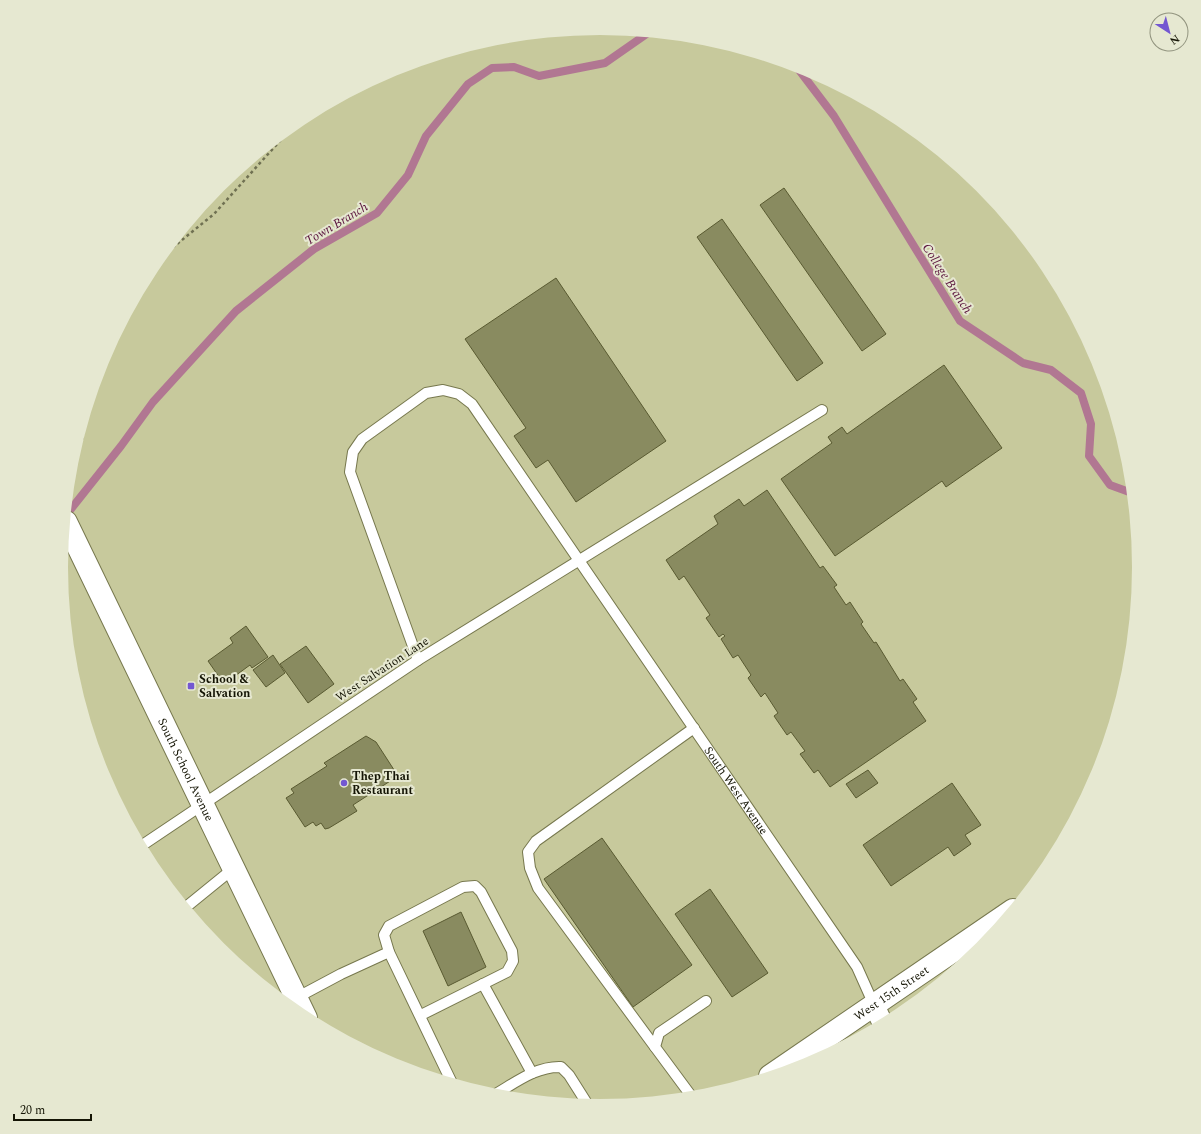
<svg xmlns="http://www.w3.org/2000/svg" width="1201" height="1134" viewBox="0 0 1201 1134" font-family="Spectral,serif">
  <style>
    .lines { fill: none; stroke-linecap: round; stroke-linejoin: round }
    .stream { stroke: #b17792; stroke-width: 8 }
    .building { fill: #898b60; stroke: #595a31 }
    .service-casing { stroke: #77784e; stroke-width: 12 }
    .minor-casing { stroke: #77784e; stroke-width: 22 }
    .secondary-casing { stroke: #77784e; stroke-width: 24 }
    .primary-casing { stroke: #77784e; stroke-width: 24 }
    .path { stroke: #707152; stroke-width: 2.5; stroke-dasharray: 3 3; stroke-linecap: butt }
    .service { stroke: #fff; stroke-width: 10 }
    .minor { stroke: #fff; stroke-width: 20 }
    .secondary { stroke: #fff; stroke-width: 22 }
    .primary { stroke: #fff; stroke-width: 22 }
    .poi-dot { fill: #7357d1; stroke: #e6e8d1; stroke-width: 1.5 }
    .labels { text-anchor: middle; stroke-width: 4; stroke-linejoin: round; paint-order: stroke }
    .street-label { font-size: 12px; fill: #151505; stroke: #e6e8d1 }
    .poi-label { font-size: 12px; font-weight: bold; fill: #151505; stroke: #e6e8d1; text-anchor: start }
    .water-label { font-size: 13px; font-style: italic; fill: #5a133d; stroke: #e6e8d1 }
  </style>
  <rect width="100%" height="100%" fill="#c7c99c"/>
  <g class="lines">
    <path class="stream" d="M796,66l38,50 126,205 63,42 28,7 30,23 10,31 -2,32 21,29 22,8
      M67,514l54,-68 32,-44 83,-91 78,-62 63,-36 31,-38 18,-39 42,-52 24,-16 22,-1 25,9 66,-13 43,-30"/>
  </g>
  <path class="building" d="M784,188l102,146 -24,17 -102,-146z
    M722,219l101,144 -26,18 -100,-144z
    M556,278l110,163 -90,61 -28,-42 -12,8 -22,-32 12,-8 -61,-89z
    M944,365l58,83 -56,39 -4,-6 -107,75 -54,-77 51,-36 -4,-6 14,-10 5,7z
    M767,490l53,78 3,-2 14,19 -3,2 12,18 4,-3 13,20 -2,2 13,19 2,-1 24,39 3,-2 14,20 -4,3 13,19 -96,66 -12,-17 -4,3 -14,-19 5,-3 -14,-19 -4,3 -13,-19 4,-3 -13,-20 -4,4 -13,-19 3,-3 -13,-20 -5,3 -12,-19 4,-3 -2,-2 -4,3 -13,-19 4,-3 -26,-39 -5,4 -13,-20 52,-36 -4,-8 25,-17 5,7z
    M246,626l22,31 -16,11 -2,-3 -26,19 -16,-23 25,-18 -3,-5z
    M306,646l28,38 -26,19 -28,-39z
    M273,655l12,18 -19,14 -13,-17z
    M366,736l10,6 22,34 -45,29 4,6 -28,17 -4,1 -4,-6 -5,3 -3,-4 -8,5 -19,-29 8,-5 -3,-4 36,-23 -3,-3z
    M868,770l10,13 -22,15 -10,-14z
    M952,783l29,42 -16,10 6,9 -17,12 -6,-9 -57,39 -28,-41z
    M602,838l90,127 -59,42 -89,-128z
    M710,889l58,84 -36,24 -57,-83z
    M461,912l25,55 -38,19 -25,-55z"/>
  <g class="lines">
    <g class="service-casing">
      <g id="service">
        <path id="s1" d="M418,660l-68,-188 3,-20 9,-13 64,-46 17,-3 16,4 13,10 385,563 17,38"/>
        <path d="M141,846l277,-186 404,-250"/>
        <path d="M186,907l48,-39"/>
        <path d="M483,984l49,89"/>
        <path d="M296,998l45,-24 48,-22"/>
        <path d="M421,1015l86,-43 6,-11 -1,-10 -31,-59 -6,-6 -12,1 -74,39 -5,9 5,17 63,131"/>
        <path d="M655,1047l-117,-159 -8,-20 -2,-16 8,-11 158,-113"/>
        <path d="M494,1095c21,-12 42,-29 67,-28l8,8 19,30"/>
        <path d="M692,1097l-37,-50 4,-14 47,-32"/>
      </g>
    </g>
    <g class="minor-casing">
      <path id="minor" d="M874,1005l9,19"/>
    </g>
    <g class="secondary-casing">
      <g id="secondary">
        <path id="s2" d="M770,1076l243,-166"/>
      </g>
    </g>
    <g class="primary-casing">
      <g id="primary">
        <path id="s3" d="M66,522l240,496"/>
      </g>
    </g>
    <path class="path" d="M152,269l9,-12 53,-43 83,-92
      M74,456c9,-10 10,-28 12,-41"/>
    <use href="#service" class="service"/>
    <use href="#minor" class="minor"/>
    <use href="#secondary" class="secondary"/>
    <use href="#primary" class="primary"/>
  </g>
  <g class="poi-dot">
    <rect x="187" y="682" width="8" height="8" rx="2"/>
    <circle cx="344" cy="783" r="4"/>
  </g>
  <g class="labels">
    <g class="street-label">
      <text transform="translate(382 669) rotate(-33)" y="4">West Salvation Lane</text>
      <text dy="4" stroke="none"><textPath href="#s3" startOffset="275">South School Avenue</textPath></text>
      <text dy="4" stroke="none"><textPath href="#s1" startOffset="833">South West Avenue</textPath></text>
      <text dy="4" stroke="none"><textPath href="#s2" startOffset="147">West 15th Street</textPath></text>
    </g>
    <g class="poi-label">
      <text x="199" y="683">School &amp;<tspan x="199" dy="14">Salvation</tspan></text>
      <text x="352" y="780">Thep Thai<tspan x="352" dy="14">Restaurant</tspan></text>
    </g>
    <g class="water-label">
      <text transform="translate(336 223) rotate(-31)" y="5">Town Branch</text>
      <text transform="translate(948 278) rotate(57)" y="5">College Branch</text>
    </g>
  </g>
  <path d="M0 0H1201V1134H0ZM68 567a532 532 0 1 1 1064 0a532 532 0 1 1-1064 0Z" fill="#e6e8d1" fill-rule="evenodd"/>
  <g transform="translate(1169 32) rotate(144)"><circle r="19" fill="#e6e8d1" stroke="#92947f"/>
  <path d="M0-3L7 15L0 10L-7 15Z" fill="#7357d1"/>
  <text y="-6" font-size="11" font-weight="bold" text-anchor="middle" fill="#151505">N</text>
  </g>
  <path d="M14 1114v6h77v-6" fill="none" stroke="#151505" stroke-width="2"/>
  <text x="20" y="1114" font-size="12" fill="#151505" stroke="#e6e8d1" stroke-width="3" paint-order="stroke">20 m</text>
</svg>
